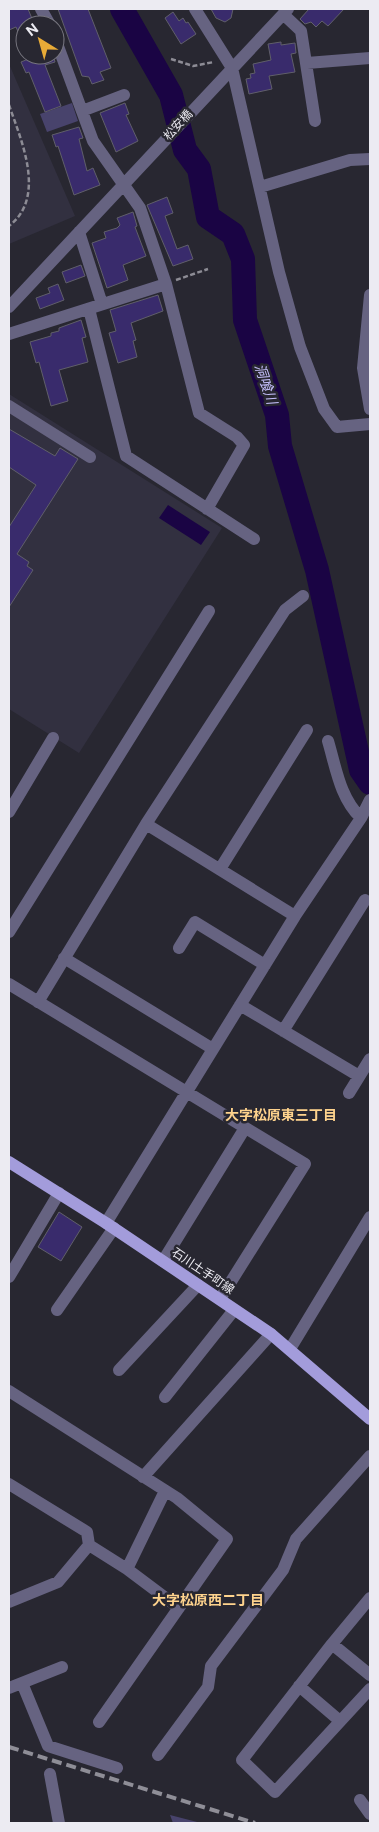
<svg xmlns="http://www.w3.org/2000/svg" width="379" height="1832" viewBox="0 0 379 1832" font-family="'Public Sans','Noto Sans JP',sans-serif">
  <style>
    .built { fill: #323040 }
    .green { fill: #48436c }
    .water { fill: #1a0444 }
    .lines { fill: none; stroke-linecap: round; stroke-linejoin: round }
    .river { stroke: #1a0444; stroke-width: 24 }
    .building { fill: #392b6c; stroke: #605f6a }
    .path { stroke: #8d8c95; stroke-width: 2.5; stroke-dasharray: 5 2.5; stroke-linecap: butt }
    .minor { stroke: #666381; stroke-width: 12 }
    .major { stroke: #a39cdb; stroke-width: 12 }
    .rail { stroke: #8f8e97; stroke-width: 4; stroke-dasharray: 10 5; stroke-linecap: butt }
    .labels { text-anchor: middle; stroke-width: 5; stroke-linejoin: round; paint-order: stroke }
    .street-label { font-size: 12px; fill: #ecebf2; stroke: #282731 }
    .water-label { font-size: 14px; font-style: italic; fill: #c3bdf8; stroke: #282731 }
    .neighbourhood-label { font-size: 14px; font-weight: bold; fill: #fed38d; stroke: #282731 }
  </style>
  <rect width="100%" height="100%" fill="#282731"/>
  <path class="built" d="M9,64l66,152 -66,28z
    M9,394l213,134 -143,225 -70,-44z"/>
  <path class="green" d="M72,103l6,18 -31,11 -7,-18z
    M170,1815l31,8h-28z"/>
  <path class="water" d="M168,505l42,27 -9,13 -42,-27z"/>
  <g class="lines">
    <path class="river" d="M122,9l49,86 14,55 14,19 9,48 25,17 10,25 2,61 32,95 3,31 37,124 44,200 9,13"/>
  </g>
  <path class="building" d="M9,9h19l5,12 -8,3v24l-9,-21 -7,3z
    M58,9h30l23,59 -11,4 4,8 -12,4 -3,-7 -7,-1z
    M211,9h22l-2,9 -6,4 -9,-4z
    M309,9h35l-16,17 -6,-5 -6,6 -5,-5 -6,2 -5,-5z
    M173,12l6,9 4,-3 3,5 2,-1 8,12 -15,10 -16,-26z
    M281,42v3l14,-2 1,10 -5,1 4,18 -26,4 3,13 -23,5 -3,-15 5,-1 -1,-4 5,-1 -2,-9 18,-4 -3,-16z
    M38,55h15l2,7 -10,3 16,41 -16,6 -16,-40 -3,1 -5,-11z
    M125,103l4,11 -3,1 12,26 -22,11 -16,-39z
    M79,127l4,11 -4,1 8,32 6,-3 7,17 -26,10 -16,-49 -2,1 -4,-12z
    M167,197l6,16 -8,3 12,33 11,-4 5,14 -20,7 -26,-61z
    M133,212l4,14 -2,1 11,29 -23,9 5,15 -21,8 -15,-45 14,-5 -2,-6 13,-4 3,-3 -3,-7z
    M81,265l4,11 -19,7 -4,-11z
    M58,284l6,16 -24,9 -4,-11 14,-5 -2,-5z
    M158,295l5,16 -32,12 5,17 -3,1 4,16 -19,6 -9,-30 7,-2 -6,-21z
    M81,320l5,17 -4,1 6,24 -29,8 9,31 -17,5 -12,-44 -3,1 -6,-21 21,-6v-3l8,-2v-3z
    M9,429l46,27 5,-8 18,11 -61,95 12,8 -2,4 6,4 -24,37v-80l27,-42 -27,-18z
    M59,1212l23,15 -21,34 -23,-14z"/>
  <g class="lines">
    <path class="path" d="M171,59l22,7 21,-4
      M9,105c12,35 38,92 0,121
      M176,280l32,-11"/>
    <path class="minor" d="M41,9l9,16
      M195,9l37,59 47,204 21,75 24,62 13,18 33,-3
      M283,14l18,17 14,90
      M55,38l38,103 47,67 26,76 33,129 38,24 7,8 -37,64
      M307,63l63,-5
      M82,111l42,-16
      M260,187l90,-27 20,-1
      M79,232l23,72
      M370,295l-7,73 7,41
      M9,307l279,-298
      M89,309l37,147 128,83
      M9,334l157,-50
      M9,406l81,51
      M328,741c8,27 12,57 33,77
      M9,812l44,-74
      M146,824l149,92
      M220,869l87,-139
      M9,932l200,-321
      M179,948l16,-26 70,43
      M64,958l149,91
      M9,984l296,180 -85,135
      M38,1002l108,-178 139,-214 18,-14
      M240,1005l119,71
      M283,1031l82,-131
      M349,1093l21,-34
      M106,1223l189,-307 66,-98 9,-18
      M163,1261l82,-133
      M9,1277l50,-84
      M57,1310l57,-82
      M290,1349l80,-132
      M119,1370l79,-85
      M9,1391l168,107 50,41 -128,183
      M165,1397l69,-87
      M143,1477l128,-143
      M9,1484l78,48 2,13 38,24 52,39
      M127,1569l38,-78
      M370,1598l-38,46 -90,116 33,32 95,-103
      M9,1602l49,-20 31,-37
      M332,1644l38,31
      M22,1683l26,63 69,22
      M299,1686l41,35
      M9,1688l53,-21
      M158,1755l50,-68 3,-21 72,-96 13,-31 74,-83
      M50,1774l9,49
      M360,1800l10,14"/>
    <path class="major" d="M9,1162l97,61 165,111 99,85"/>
    <path class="rail" d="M9,1747l246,76"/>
  </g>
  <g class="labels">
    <g class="street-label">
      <text transform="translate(178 125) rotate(-47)" y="4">松安橋</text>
      <text transform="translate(203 1271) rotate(34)" y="4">石川土手町線</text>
    </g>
    <g class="water-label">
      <text transform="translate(266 384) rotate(71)" y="5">洞喰川</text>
    </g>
    <g class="neighbourhood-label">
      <text x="281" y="1120">大字松原東三丁目</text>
      <text x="208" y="1605">大字松原西二丁目</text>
    </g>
  </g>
  <rect width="379" height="1832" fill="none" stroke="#ecebf2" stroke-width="20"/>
  <g transform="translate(40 40) rotate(323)"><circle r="24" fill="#282731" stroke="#76757e"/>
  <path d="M0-4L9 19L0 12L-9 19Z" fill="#e8ab37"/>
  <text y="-8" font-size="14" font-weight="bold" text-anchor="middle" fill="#ecebf2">N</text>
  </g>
</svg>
